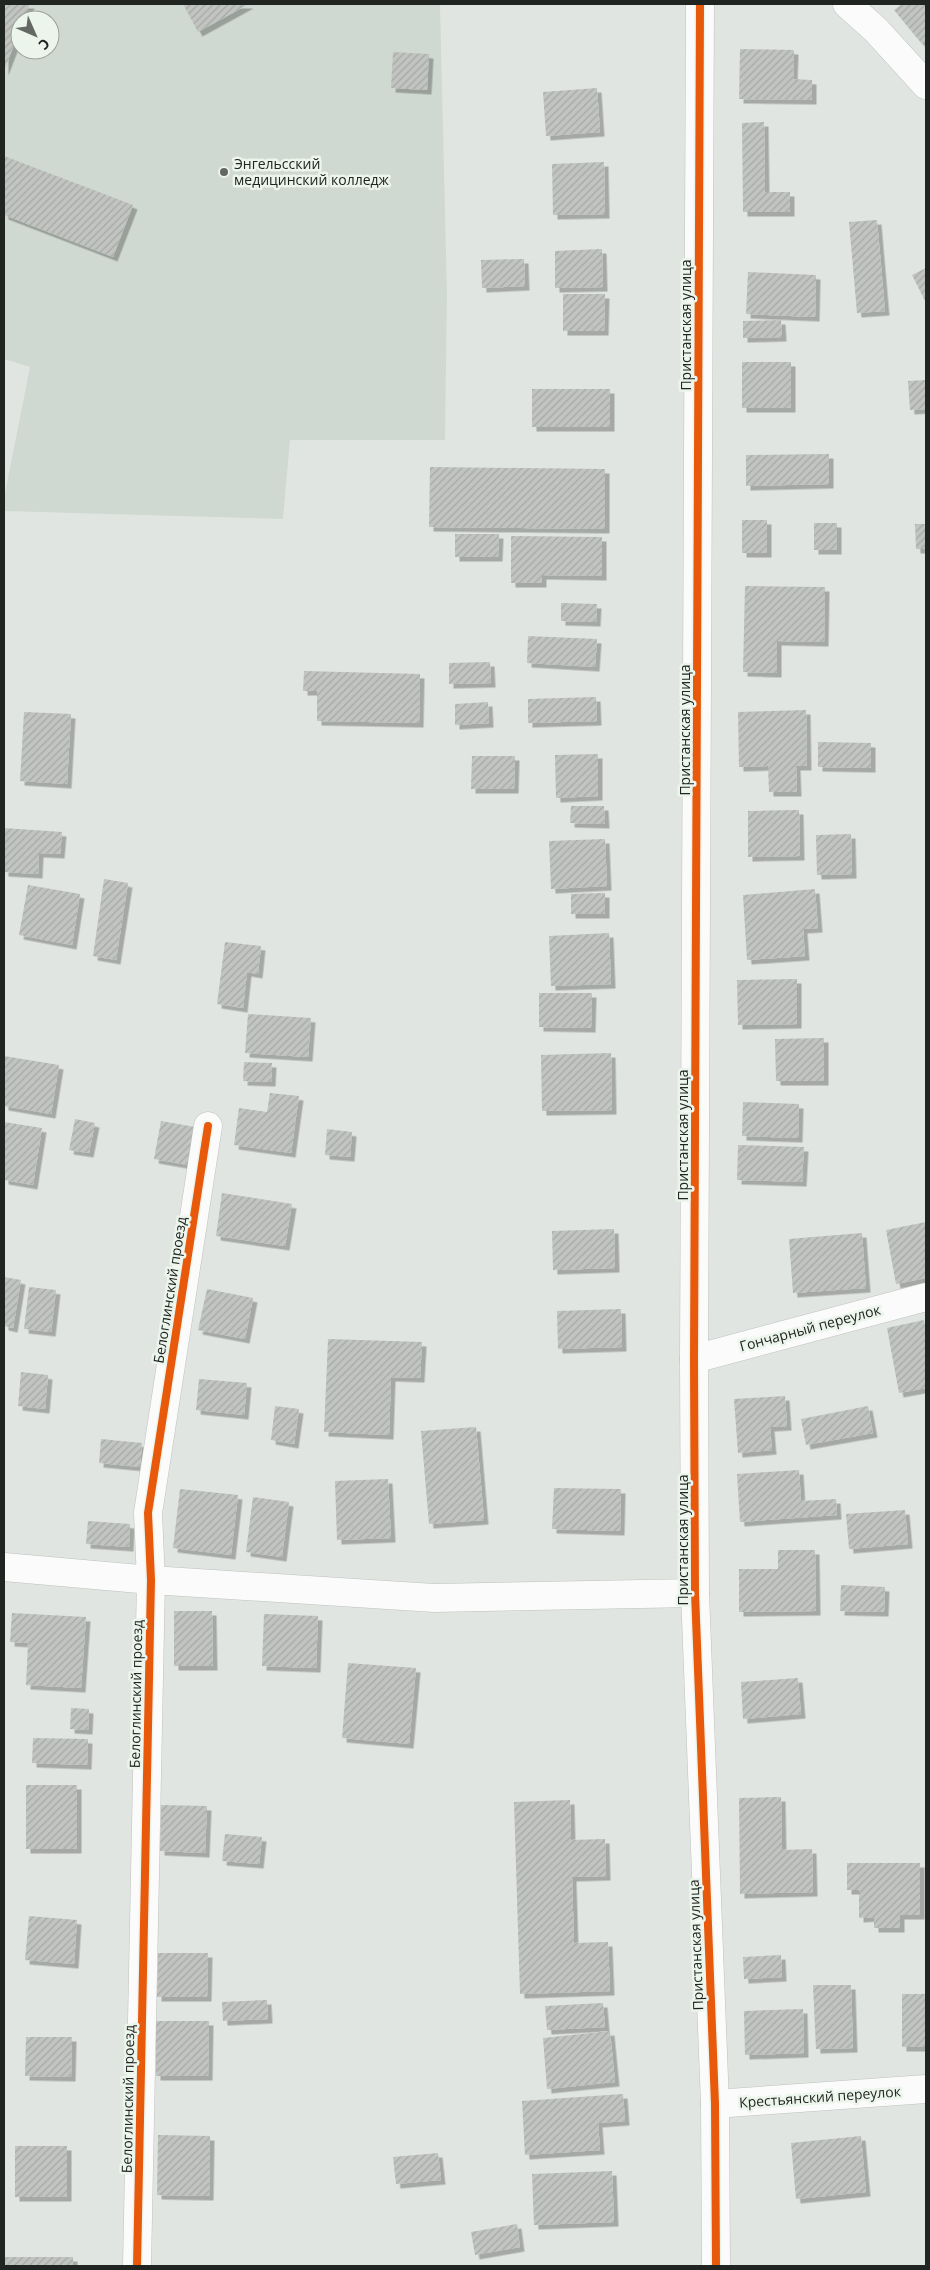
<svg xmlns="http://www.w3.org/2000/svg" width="930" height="2270" viewBox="0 0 930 2270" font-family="'Open Sans',sans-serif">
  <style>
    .built { fill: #d0d9d1; fill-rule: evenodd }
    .building { fill: url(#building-hatch); filter: url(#shadow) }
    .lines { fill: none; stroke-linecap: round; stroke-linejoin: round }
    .street-casing { stroke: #bec1be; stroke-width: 29 }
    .secondary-casing { stroke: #bec1be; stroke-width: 29 }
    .street { stroke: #fafbfa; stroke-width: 28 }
    .secondary { stroke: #fafbfa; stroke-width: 28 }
    .cycleway-casing { stroke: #ecf5ec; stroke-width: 11 }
    .cycleway { stroke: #e8590c; stroke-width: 8 }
    .poi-dot { fill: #646865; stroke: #ecf5ec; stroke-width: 2 }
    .labels { text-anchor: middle; stroke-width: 5; stroke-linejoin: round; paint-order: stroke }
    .poi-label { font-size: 14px; fill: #212522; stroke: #ecf5ec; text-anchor: start }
    .street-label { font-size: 14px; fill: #212522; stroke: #ecf5ec }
  </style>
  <defs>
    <pattern id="building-hatch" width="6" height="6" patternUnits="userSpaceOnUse" patternTransform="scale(1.25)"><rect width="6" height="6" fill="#c1c4c1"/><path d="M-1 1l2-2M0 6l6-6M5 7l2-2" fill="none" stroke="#a6a8a6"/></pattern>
    <filter id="shadow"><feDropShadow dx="4.5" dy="4.5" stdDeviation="0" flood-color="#0004"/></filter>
  </defs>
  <rect width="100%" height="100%" fill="#e1e5e1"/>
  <path class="built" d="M4,4h436l7,290 -2,146h-155l-7,79 -279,-8v-13l26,-131 -26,-8zM20,20h30v30h-30z"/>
  <path class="building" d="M4,4h26l-7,16h-3v9l-16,42z
    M183,4h66l-51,28z
    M902,4h24v36l-4,4 -28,-34z
    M740,49l54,1 -1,29 19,1v20l-73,-1z
    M393,52l36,2 -2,36 -36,-2z
    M597,88l3,44 -54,4 -3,-44z
    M764,122l1,70h25v20h-47l-1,-89z
    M4,156l129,49 -20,52 -109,-42z
    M604,162l1,52 -52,1 -1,-51z
    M877,220l8,91 -28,2 -8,-91z
    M602,249l1,38 -48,1v-37z
    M524,259l1,27 -43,2 -1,-28z
    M926,268v35l-14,-28z
    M748,272l68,3 -1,42 -69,-3z
    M563,294h42l-1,37h-41z
    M781,320l1,17 -39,1v-17z
    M742,362h49v46h-49z
    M926,380v29l-16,1 -2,-29z
    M532,389h78v38h-78z
    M829,454v30l-83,2v-31z
    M430,467l175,2v60l-176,-2z
    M742,520h25v33h-25z
    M814,523h23v27h-23z
    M915,524h11v25h-10z
    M455,534h44l-1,23h-43z
    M511,536l91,1v39l-60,-1v8h-31z
    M745,586l80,1 -1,55 -47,-1v32l-34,-1z
    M561,603l36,1 -1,18 -35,-1z
    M528,636l69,3 -2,28 -68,-4z
    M490,662l1,21 -42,1v-21z
    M304,671l116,3 -1,49 -102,-2v-30h-14z
    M596,697l1,24 -69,2v-24z
    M488,702l1,21 -34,2v-21z
    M806,710l1,56h-11l1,26h-28l-1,-26 -29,1 -1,-55z
    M24,712l47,2 -4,70 -47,-3z
    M818,742l53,1v25l-53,-1z
    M598,754v42l-42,2 -1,-43z
    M472,756h43l-1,33h-43z
    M571,806h33l1,18 -35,-1z
    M799,810l1,46 -52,1v-46z
    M4,828l58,4 -2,22 -21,-1 -1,21 -34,-2z
    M851,834l1,40 -35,1 -1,-40z
    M605,839l2,47 -56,3 -2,-48z
    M104,879l24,4 -12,77 -23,-4z
    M28,885l52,9 -8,51 -53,-10z
    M815,889l3,39 -15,1 2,27 -58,4 -4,-65z
    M605,893v21h-34v-20z
    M609,933l2,51 -60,2 -2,-50z
    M225,942l36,4 -3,28 -11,-2 -4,36 -26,-4z
    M797,979v45l-59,1 -1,-45z
    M539,993h53l-1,35 -52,-1z
    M248,1014l63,4 -3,39 -63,-4z
    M824,1038v43h-48l-1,-42z
    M611,1053l1,57 -70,1 -1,-56z
    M4,1056l55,9 -8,49 -47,-8z
    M244,1062l28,1 -1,19 -28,-1z
    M270,1093l29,3 -8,57 -57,-8 5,-37 28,4z
    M743,1102l56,2 -1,34 -56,-2z
    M75,1119l20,4 -6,30 -20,-3z
    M161,1121l34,6 -7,38 -34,-6z
    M4,1122l38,6 -9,57 -29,-5z
    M327,1129l25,3 -2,25 -25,-2z
    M738,1145l66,2 -2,35 -65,-2z
    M222,1193l70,11 -7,42 -69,-10z
    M926,1222v56l-30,6 -10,-54z
    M614,1229l1,39 -62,2 -1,-39z
    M862,1233l4,55 -73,5 -4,-54z
    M4,1277l17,3 -8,48 -9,-2z
    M29,1287l27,3 -5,42 -27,-3z
    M207,1289l46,9 -8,41 -47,-9z
    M621,1309l1,38 -64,2 -1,-38z
    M924,1320l2,11v57l-27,5 -12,-65z
    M328,1339l94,3 -2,36 -29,-1 -2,58 -65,-3z
    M21,1372l27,3 -3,34 -27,-3z
    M199,1379l48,4 -3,32 -48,-5z
    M785,1396l2,30 -17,1 2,23 -34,3 -4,-54z
    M275,1406l24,3 -5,35 -23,-4z
    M868,1406l5,27 -67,12 -5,-26z
    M476,1427l8,93 -55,4 -8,-93z
    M101,1439l41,4 -2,24 -41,-4z
    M799,1470l2,31 35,-2 1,16 -97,7 -3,-48z
    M388,1479l3,59 -54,2 -2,-59z
    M554,1488l67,1 -1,42 -68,-2z
    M180,1489l58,6 -7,60 -58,-7z
    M253,1497l36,5 -7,55 -36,-5z
    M905,1510l3,34 -59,5 -3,-35z
    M88,1521l42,3 -1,23 -43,-3z
    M778,1550h37l1,61 -77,1v-43h39z
    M841,1585l44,2 -1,25 -44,-1z
    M174,1611h38l1,55h-39z
    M12,1613l74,4 -5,71 -55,-3 2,-42 -18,-1z
    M264,1614l54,2 -2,52 -54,-2z
    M348,1663l68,5 -7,76 -67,-6z
    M798,1678l3,36 -58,5 -2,-37z
    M71,1708l18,1 -1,21 -18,-1z
    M33,1738l55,1 -1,26 -55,-2z
    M26,1785h51v64h-51z
    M781,1797l1,53 30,-1 1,43 -73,2 -1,-96z
    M570,1800l1,40 34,-1 1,37 -34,1 2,66 34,-1 2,49 -90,3 -6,-192z
    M161,1805l46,1 -2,47 -45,-2z
    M225,1834l37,3 -3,27 -37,-3z
    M847,1863h73v52h-20v13h-26v-11l-15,1v-28h-12z
    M29,1916l48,4 -3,44 -49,-4z
    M158,1953h50l-1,44h-50z
    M781,1955l1,22 -38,2 -1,-22z
    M813,1985h38l2,63 -37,1z
    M902,1994h24v53h-24z
    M267,2000l1,19 -45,2 -1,-19z
    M603,2003l2,24 -58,3 -2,-24z
    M803,2009l1,44 -59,2 -1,-44z
    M156,2021h53l-1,55h-52z
    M610,2031l5,51 -68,7 -4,-51z
    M26,2037h46l-1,40 -46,-1z
    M623,2094l2,27 -27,2 2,27 -75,5 -3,-54z
    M158,2135l52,1 -1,60 -52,-1z
    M861,2136l5,56 -70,7 -5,-56z
    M15,2146h52v51h-52z
    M438,2153l3,27 -45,4 -3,-27z
    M612,2171l2,51 -80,3 -2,-51z
    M517,2224l3,23 -45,8 -4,-23z
    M4,2257h69v9h-69z"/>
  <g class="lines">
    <g class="street-casing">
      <path id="street" d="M847,4l29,26 50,55
        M694,1359l232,-62
        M4,1567l147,13 283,18 261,-5
        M715,2104l211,-15
        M137,2266l14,-686 -3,-67 60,-387"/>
    </g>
    <g class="secondary-casing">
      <path id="secondary" d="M700,4l-6,1355 1,234 20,511 1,162"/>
    </g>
    <use href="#street" class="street"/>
    <use href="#secondary" class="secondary"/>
    <g class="cycleway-casing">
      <path id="cycleway" d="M700,4l-6,1355 1,234 20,511 1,162
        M137,2266l14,-686 -3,-67 60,-387"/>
    </g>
    <use href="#cycleway" class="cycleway"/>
  </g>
  <circle class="poi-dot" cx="224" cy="172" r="5"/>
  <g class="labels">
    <g class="poi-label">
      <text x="234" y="169">Энгельсский<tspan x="234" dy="16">медицинский колледж</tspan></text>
    </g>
    <g class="street-label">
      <text transform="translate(686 325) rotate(-90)" y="5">Пристанская улица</text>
      <text transform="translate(685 730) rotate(-90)" y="5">Пристанская улица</text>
      <text transform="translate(683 1135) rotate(-90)" y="5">Пристанская улица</text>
      <text transform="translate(170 1290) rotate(-81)" y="5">Белоглинский проезд</text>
      <text transform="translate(810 1328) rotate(-15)" y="5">Гончарный переулок</text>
      <text transform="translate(683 1540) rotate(-90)" y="5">Пристанская улица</text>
      <text transform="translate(136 1694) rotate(-89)" y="5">Белоглинский проезд</text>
      <text transform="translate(696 1945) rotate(-92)" y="5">Пристанская улица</text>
      <text transform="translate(820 2097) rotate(-4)" y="5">Крестьянский переулок</text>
      <text transform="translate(128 2099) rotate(-89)" y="5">Белоглинский проезд</text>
    </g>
  </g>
  <rect width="930" height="2270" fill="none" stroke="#212522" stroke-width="10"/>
  <g transform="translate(35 35) rotate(135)"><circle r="24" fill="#ecf5ec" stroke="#9ba29b"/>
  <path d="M0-4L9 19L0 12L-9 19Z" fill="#646865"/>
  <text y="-8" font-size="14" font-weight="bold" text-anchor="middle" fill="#212522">С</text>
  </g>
</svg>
